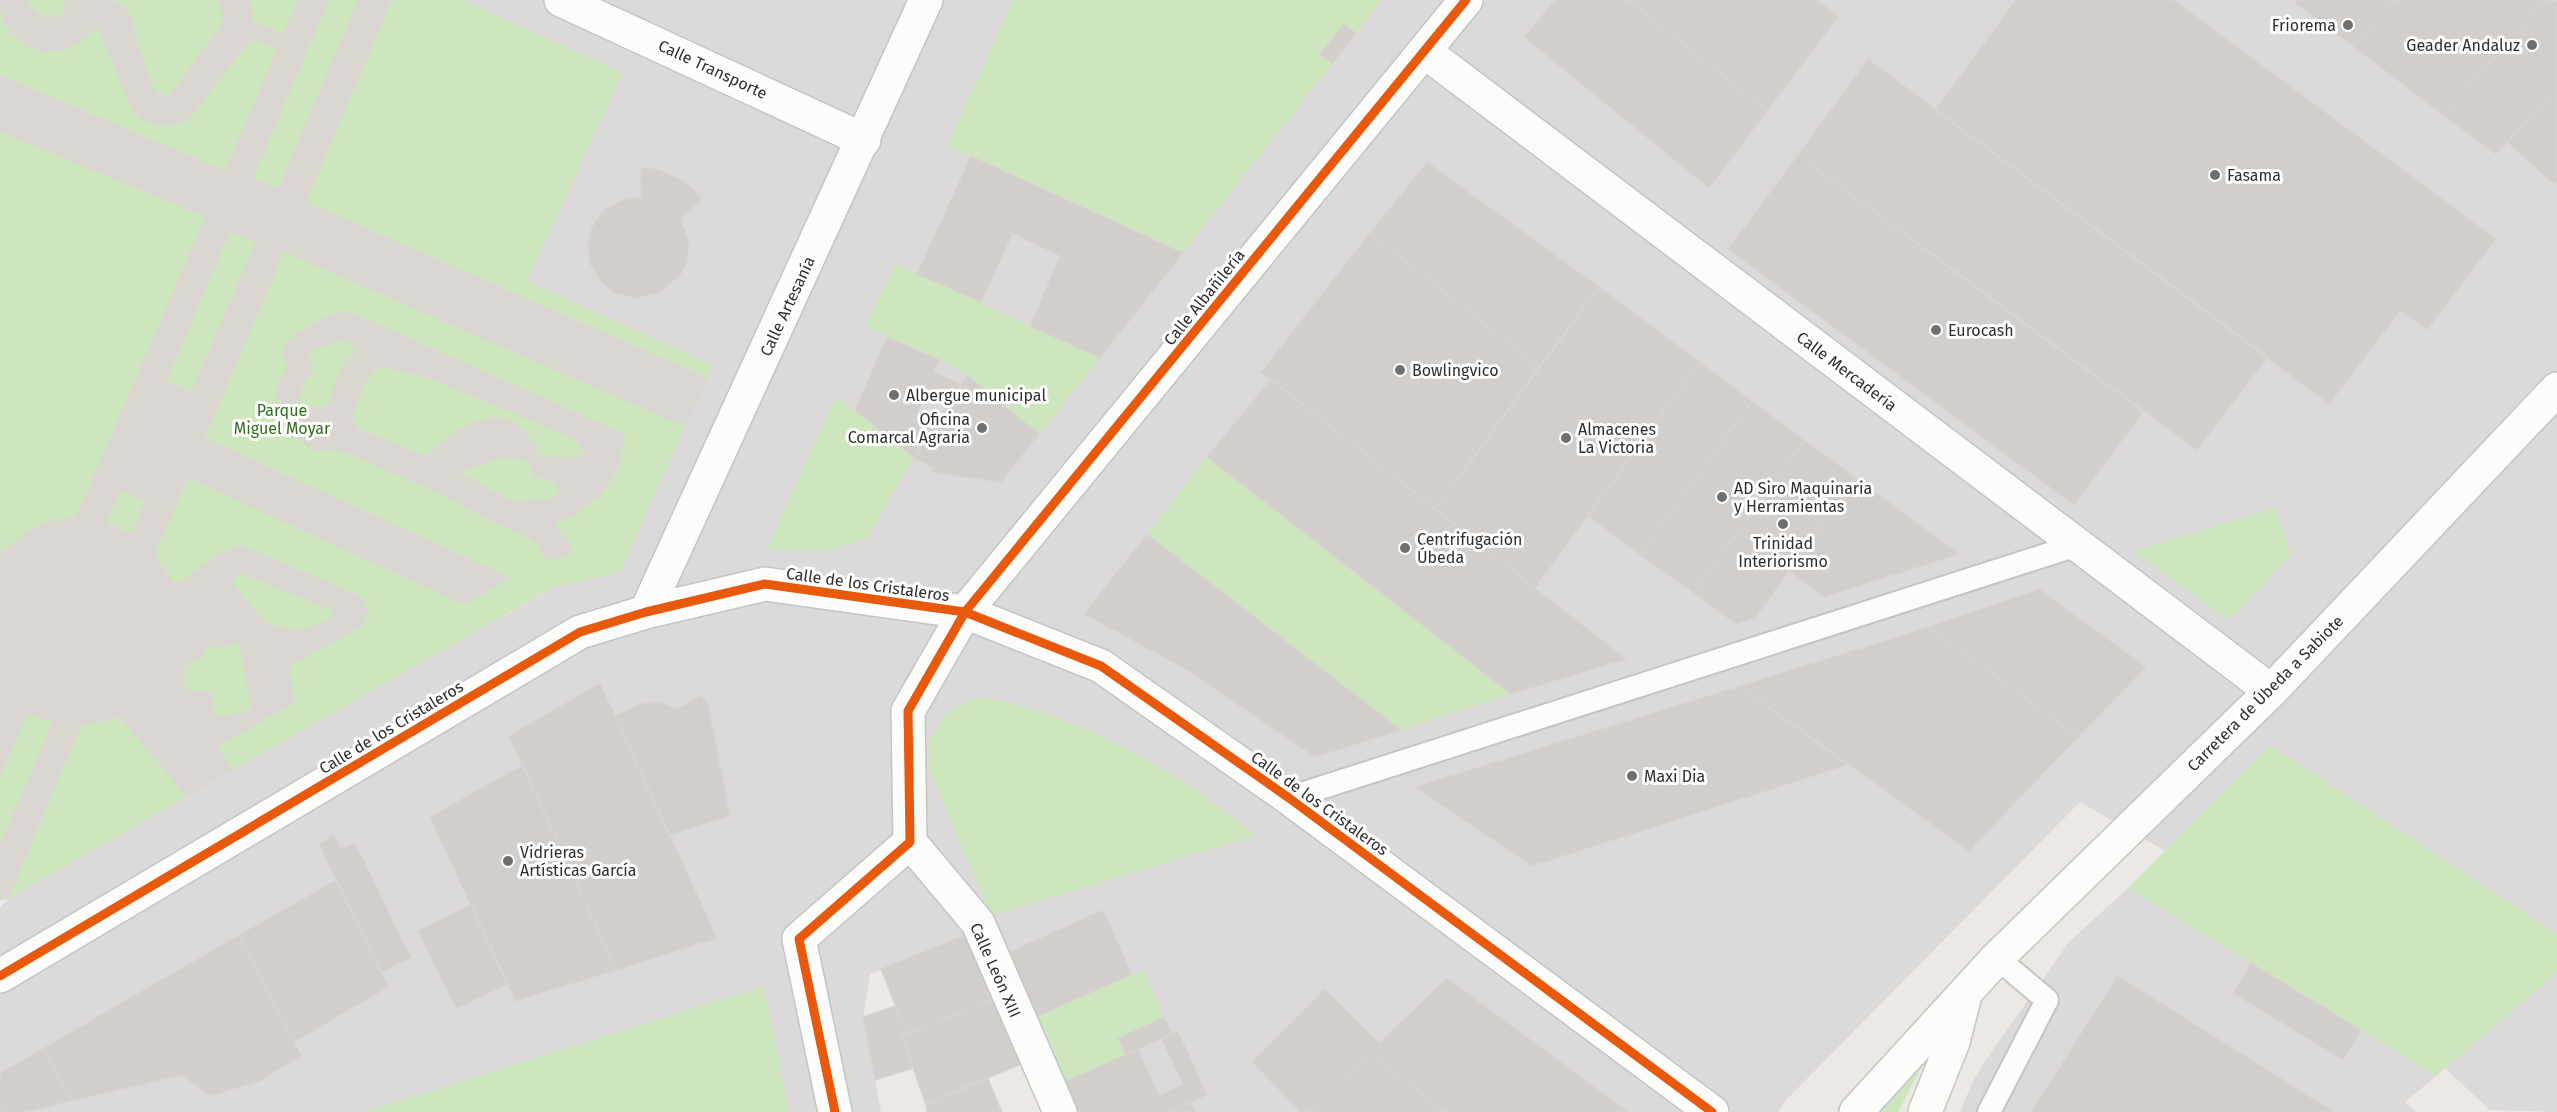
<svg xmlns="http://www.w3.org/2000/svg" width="2557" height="1112" viewBox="0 0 2557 1112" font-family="'Fira Sans',sans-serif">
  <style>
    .industrial { fill: #dcd9db }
    .green { fill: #cee6be }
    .plaza { fill: #dad6d2; fill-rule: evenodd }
    .building { fill: #d1cecb; stroke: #d7d4d0; stroke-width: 1.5 }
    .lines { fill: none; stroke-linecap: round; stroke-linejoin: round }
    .service-casing { stroke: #c5c4c5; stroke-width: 26 }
    .minor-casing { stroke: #c5c4c5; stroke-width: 36 }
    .tertiary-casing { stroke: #c5c4c5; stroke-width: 36 }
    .service { stroke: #fcfcfb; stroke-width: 22 }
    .minor { stroke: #fcfcfb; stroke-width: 33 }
    .tertiary { stroke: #fcfcfb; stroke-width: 33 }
    .cycleway-casing { stroke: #fff; stroke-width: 13 }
    .cycleway { stroke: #e8590c; stroke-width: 9 }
    .poi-dot { fill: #706f6e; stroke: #fff; stroke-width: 2 }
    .labels { text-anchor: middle; stroke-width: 6; stroke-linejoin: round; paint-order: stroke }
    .poi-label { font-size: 16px; fill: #2e2e2e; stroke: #fff; text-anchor: start }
    .street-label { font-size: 16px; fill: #2e2e2e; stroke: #fff }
    .park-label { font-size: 16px; fill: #2c6e1b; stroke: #fff }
  </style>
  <rect width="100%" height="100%" fill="#ece8e4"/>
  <path class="industrial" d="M463,0h2094v1112l-67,-2 -205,-190 -205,-118 -294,298 -8,12h-700l-13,-30 -100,-147 -95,39 -7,45 18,93h-881v-204l8,-9 545,-311 67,-16 93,-207 -186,-84 95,-208z
    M2128,888l308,188 -31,26 11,10h-456l12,-29 13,-22 84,-119z"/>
  <path class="green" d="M0,0h463l160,73 -96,208 186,84 -93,207 -68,16 -544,311 -8,1z
    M1013,0h369l-26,33 -12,-9 -24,30 12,10 -149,189 -236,-106z
    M896,264l204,94 -61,76 -72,-59 -27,-15 -75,-34z
    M836,397l78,61 -47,80 -33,12h-68z
    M1207,457l304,237 -110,36 -254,-196z
    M2275,508l16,46 -62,67 -96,-70z
    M979,698c24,1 44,8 67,16 76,26 148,69 209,122l-264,80 -62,-147 1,-30 15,-24 16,-12z
    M2270,745l287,189v39l-121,103 -308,-188z
    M1143,970l21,47 -38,38 -61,27 -29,-65z
    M764,986l25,126h-426l36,-11z
    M1931,1050l-33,62h-21z"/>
  <path class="plaza" d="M0,0h28l3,7 13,11 14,-2 7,-4v-8l-5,-4h51l12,6 11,16 1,17 21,53 11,3 5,-3 49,-67v-12l-4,-13h33l3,22 30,12 15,-34h31l-76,178 25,11 80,-189h34l-86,202 402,176 -23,49 -401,-175 -79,186 306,140 -47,27 -276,-127 -33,76 18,29 13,-4 32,-26 25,-7 115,49 8,9 2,12 -5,10 -74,40 6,36 -78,45 17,23 -48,27 -66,-80 -39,9 -73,173 -8,1v-55l52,-122 -24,-10 -28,65v-225l32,-25 21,-8 23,-3 129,-300 -205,-85v-57l225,96 52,-122 -25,-10 -65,82 -16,5 -17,-1 -13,-6 -9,-9 -35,-83 -23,19 -17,5 -14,1 -14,-5 -16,-12 -12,-17zM230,232l25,11 -64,149 -24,-11zM120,491l25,10 -14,32 -24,-10zM240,573l93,38 -1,6 -18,10 -18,3 -22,-3 -10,-7 -32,-37zM239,643l12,68 -35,6 -6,-26h-21l-5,-8v-13l4,-6 16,-7v-7z
    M348,311l276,123 -2,21 -6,18 -13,20 -29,23 -20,6 16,23 3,9 -27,7 -9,-16 -9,-8 -40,-17 -43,-24 -101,-44 -34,-2 -28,-30 -6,-9v-12l2,-17 8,-13 -4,-15 4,-10 9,-10 34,-19zM342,340l9,3 4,9 -10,11 -13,25 -4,19 -28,1v-13l4,-12 10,-12 -6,-15 9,-7zM382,367l44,10 62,26 86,36 13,14 -15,4 -36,-1 1,-9 -18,-22 -11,-5 -15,-2 -18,4 -18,8 -31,26 -68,-27 -5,-6v-9l10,-28 11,-15zM500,459h25l8,13 -2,5 10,1 14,4 4,5 -3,8 -6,5 -38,1 -53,-29z"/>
  <path class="building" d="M1555,0h74l138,111 -58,77 -185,-151z
    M1629,0h188l21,17 -71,94z
    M2016,0h158l322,239 -69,91 -26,-20 -72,94 -394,-294z
    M2298,0h96l-41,46 -58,-43z
    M2394,0h152l-103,115 -90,-69z
    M2546,0h8l3,3v84l-61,67 -53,-39z
    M1344,24l12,9 -24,31 -12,-10z
    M1868,59l400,298 -71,93 -399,-295z
    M2557,87v93l-3,4 -47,-42z
    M1798,155l345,257 -69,93 -346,-256z
    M971,156l212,97 -83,105 -70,-32 30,-70 -47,-23 -32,69 -64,-28z
    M1427,162l172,125 -60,80 -169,-134z
    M640,168h12l25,9 16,12 9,11 -22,19 9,24 -2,18 -6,13 -20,18 -25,6 -21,-5 -14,-11 -11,-18 -2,-21 4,-16 13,-18 20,-10 16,-2z
    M1370,233l169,134 -103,142 -175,-137z
    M1599,287l101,75 -165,226 -99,-79z
    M887,337l53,23 -7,12 28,12 -10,15 -24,-9 -10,24 19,8 -22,36 -59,-48z
    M1700,362l52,39 -112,154 -52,-39z
    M967,375l72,59 -38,48 -70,-10 3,-4 -20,-10z
    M1271,379l264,209 91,71 -115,35 -304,-237z
    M1752,401l52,39 -110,153 -54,-38z
    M1804,440l52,38 -101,140 -19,6 -42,-31z
    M1856,478l103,76 -135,43 -35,-26z
    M1147,534l254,196 -86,27 -131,-89 -100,-54z
    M2039,589l107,78 -68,70 -149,-110z
    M1929,627l149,110 -109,114 -229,-165z
    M600,683l117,255 -101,32 -107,-234z
    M1740,686l107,79 -315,101 -117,-79z
    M702,696l6,9 22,111 -61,19 -54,-119 27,-13h21l12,6z
    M523,765l93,205 -101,31 -85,-184z
    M334,835l7,14 14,-6 56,115 -30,14 -62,-128z
    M336,880l52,107 -94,55 -55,-107z
    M471,904l37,80 -52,25 -38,-78z
    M1103,910l29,64 -96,43 -29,-64z
    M239,935l62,121 -42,25 -49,15 -28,-21 -111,26 -27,-53z
    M965,935l28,64 -86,35 -26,-65z
    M2251,963l110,67 -18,30 -110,-67z
    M2118,976l216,136h-303z
    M1447,978l181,134h-181l-78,-59 -62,59h-6l-49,-50 73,-73 54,54z
    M993,999l28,65 -95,41 -24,-69z
    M896,1006l11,28 -5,2 11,32 -38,12 -12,-63z
    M1164,1017l8,17 -46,21 -8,-17z
    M1178,1031l29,64 -37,17h-92l-13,-30 73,-33 21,47 24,-12 -22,-46z
    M44,1048l27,53 -45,11h-26v-39z
    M1369,1053l78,59h-140z
    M987,1077l15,35h-75l-1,-7z
    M1191,1103l5,9h-23l-1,-1z"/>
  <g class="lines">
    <g class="service-casing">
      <path id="service" d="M1289,798l788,-253
        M1989,1112l58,-112 -50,-42"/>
    </g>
    <g class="minor-casing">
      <path id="minor" d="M561,0l303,140
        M1424,51l847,640
        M646,612l280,-612
        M910,842l68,81 82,189
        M0,976l580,-344 66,-20 119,-28 200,28 136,54 188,132 423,314
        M835,1112l-36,-173 111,-97 -2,-131 57,-99 501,-612"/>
    </g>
    <g class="tertiary-casing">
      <path id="tertiary" d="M1856,1112l141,-154 274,-267 286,-302
        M1925,1112l28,-70 12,-47"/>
    </g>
    <use href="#service" class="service"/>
    <use href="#minor" class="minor"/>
    <use href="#tertiary" class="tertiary"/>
    <g class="cycleway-casing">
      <path id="cycleway" d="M0,976l580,-344 66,-20 119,-28 200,28 136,54 188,132 423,314
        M835,1112l-36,-173 111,-97 -2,-131 57,-99 501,-612"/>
    </g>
    <use href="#cycleway" class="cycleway"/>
  </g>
  <g class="poi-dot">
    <circle cx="2348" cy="25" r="6"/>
    <circle cx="2532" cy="45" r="6"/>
    <circle cx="2215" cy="175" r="6"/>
    <circle cx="1936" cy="330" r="6"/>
    <circle cx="1400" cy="370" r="6"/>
    <circle cx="894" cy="395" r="6"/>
    <circle cx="982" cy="428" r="6"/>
    <circle cx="1566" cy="438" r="6"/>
    <circle cx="1722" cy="497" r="6"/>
    <circle cx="1783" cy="524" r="6"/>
    <circle cx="1405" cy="548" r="6"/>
    <circle cx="1632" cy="776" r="6"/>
    <circle cx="508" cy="861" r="6"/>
  </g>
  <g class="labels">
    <g class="poi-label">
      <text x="2336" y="31" text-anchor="end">Friorema</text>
      <text x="2520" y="51" text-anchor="end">Geader Andaluz</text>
      <text x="2227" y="181">Fasama</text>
      <text x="1948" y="336">Eurocash</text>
      <text x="1412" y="376">Bowlingvico</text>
      <text x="906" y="401">Albergue municipal</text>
      <text x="970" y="425" text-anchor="end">Oficina<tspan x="970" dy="18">Comarcal Agraria</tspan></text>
      <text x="1578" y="435">Almacenes<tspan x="1578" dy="18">La Victoria</tspan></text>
      <text x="1734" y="494">AD Siro Maquinaria<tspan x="1734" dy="18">y Herramientas</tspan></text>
      <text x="1417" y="545">Centrifugación<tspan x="1417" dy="18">Úbeda</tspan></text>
      <text x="1783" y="549" text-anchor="middle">Trinidad<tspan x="1783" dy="18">Interiorismo</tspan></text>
      <text x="1644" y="782">Maxi Dia</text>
      <text x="520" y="858">Vidrieras<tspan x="520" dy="18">Artísticas García</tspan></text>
    </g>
    <g class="street-label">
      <text transform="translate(713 69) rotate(25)" y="6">Calle Transporte</text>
      <text transform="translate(1204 297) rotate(-51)" y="6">Calle Albañilería</text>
      <text transform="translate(787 306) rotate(-65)" y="6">Calle Artesanía</text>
      <text transform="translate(1847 371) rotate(37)" y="6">Calle Mercadería</text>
      <text transform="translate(868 584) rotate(8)" y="6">Calle de los Cristaleros</text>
      <text transform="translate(2265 693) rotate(-45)" y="6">Carretera de Úbeda a Sabiote</text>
      <text transform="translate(391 727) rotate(-31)" y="6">Calle de los Cristaleros</text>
      <text transform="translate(1320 803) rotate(36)" y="6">Calle de los Cristaleros</text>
      <text transform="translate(996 970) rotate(66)" y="6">Calle León XIII</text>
    </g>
    <g class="park-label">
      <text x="282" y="416">Parque<tspan x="282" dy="18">Miguel Moyar</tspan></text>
    </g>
  </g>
</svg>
